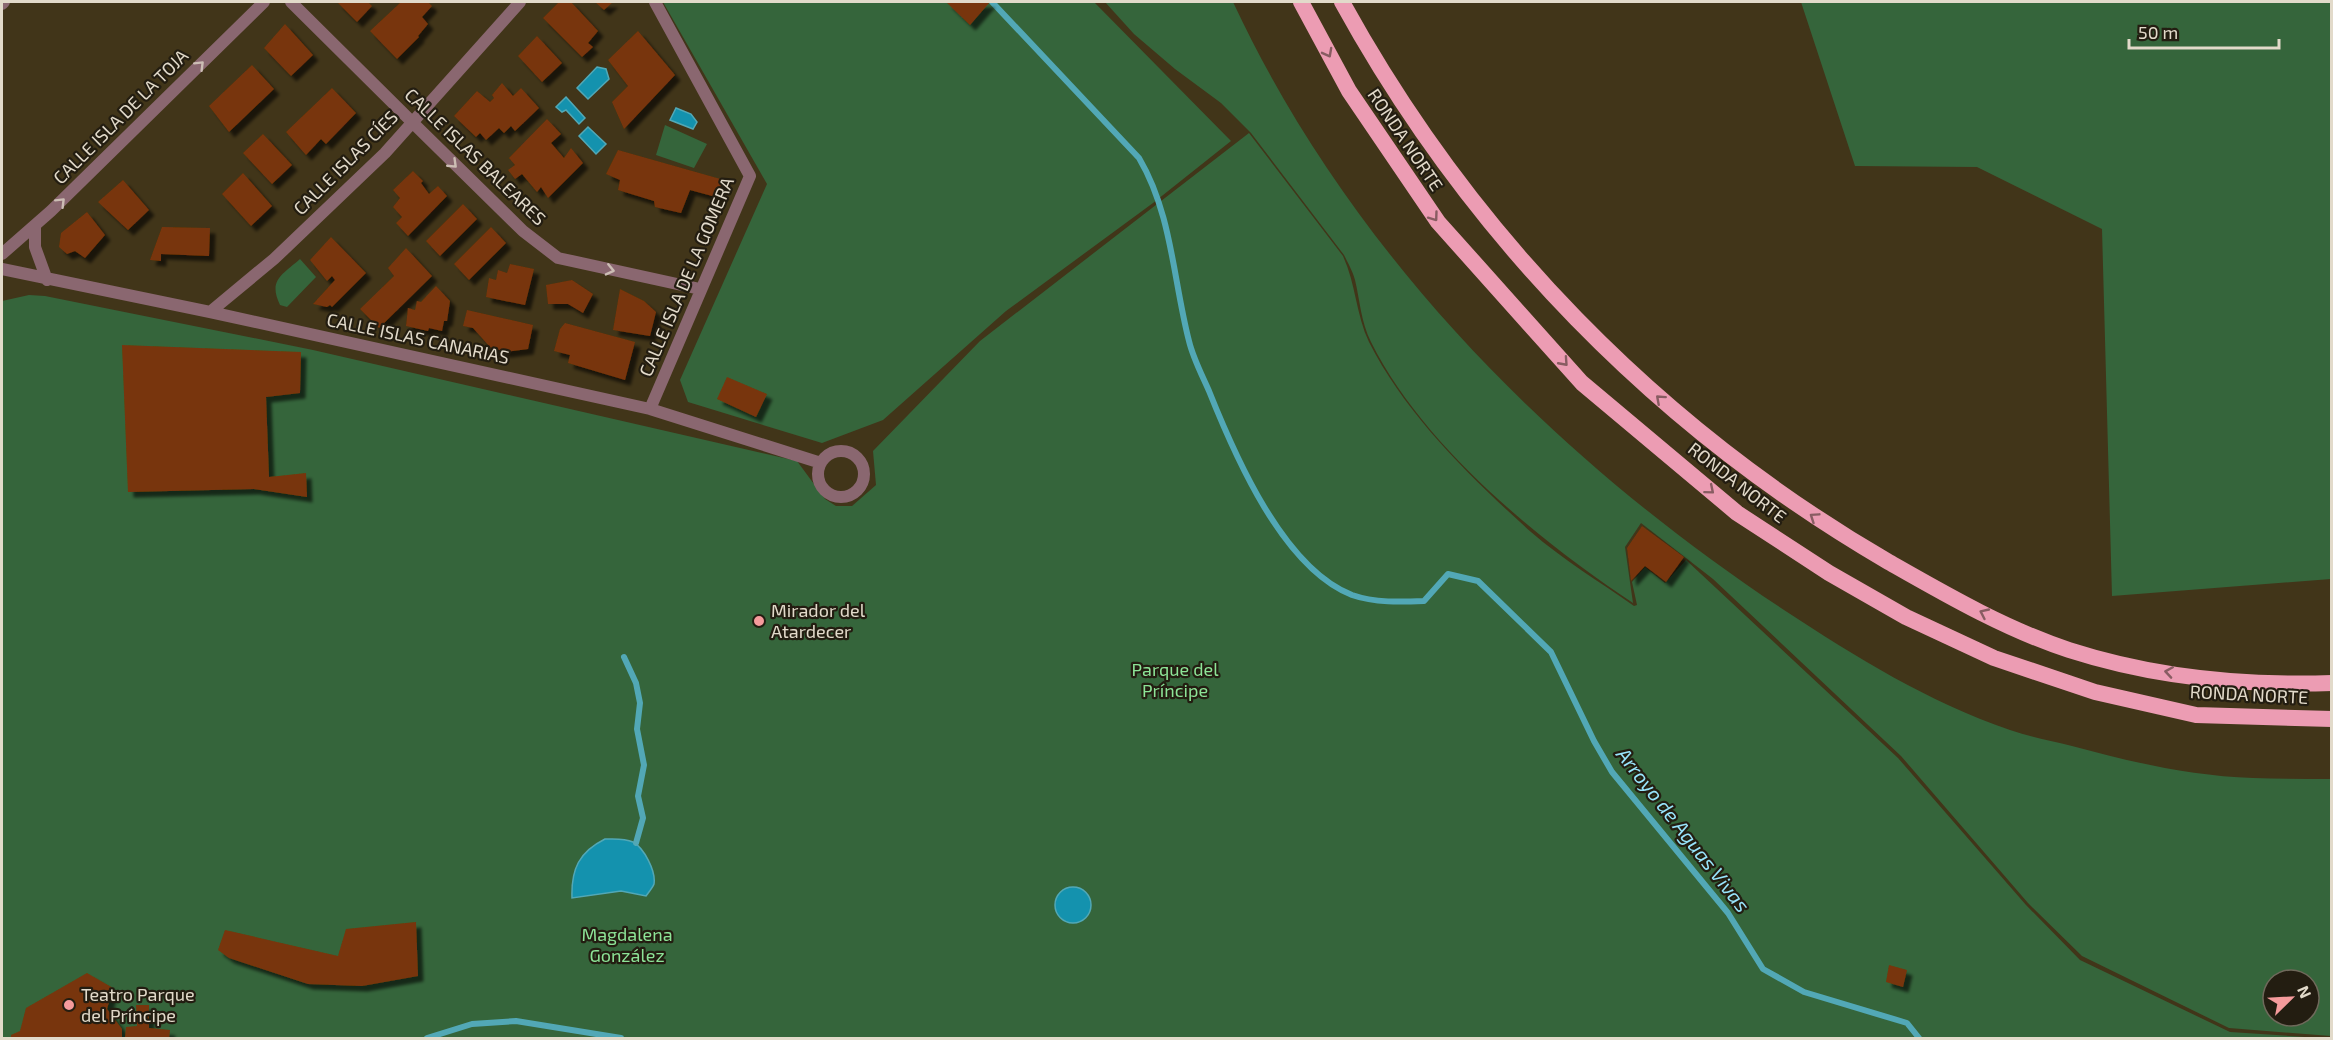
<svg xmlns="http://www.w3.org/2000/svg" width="2333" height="1040" viewBox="0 0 2333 1040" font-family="'Exo 2',sans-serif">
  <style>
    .green { fill: #35653b; fill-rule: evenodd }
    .water { fill: #1492ae; stroke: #52a8b6; stroke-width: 1.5 }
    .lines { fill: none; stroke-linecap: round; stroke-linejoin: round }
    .stream { stroke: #52a8b6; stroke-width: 6 }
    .building { fill: #783509; filter: url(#shadow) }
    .pedestrian { stroke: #8a6770; stroke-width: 12 }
    .minor { stroke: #8a6770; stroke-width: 12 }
    .trunk { stroke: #ec9cb3; stroke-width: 16 }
    .oneway { stroke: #885c62 }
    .oneway2 { stroke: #ccbdb4 }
    .poi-dot { fill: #f59b9c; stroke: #231d11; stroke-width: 2 }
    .labels { text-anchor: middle; stroke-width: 4.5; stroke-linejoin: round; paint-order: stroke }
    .street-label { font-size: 18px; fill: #e2daca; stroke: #231d11 }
    .poi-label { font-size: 18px; fill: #e2daca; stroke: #231d11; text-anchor: start }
    .park-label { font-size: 18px; fill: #8de497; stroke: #231d11 }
    .water-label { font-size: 20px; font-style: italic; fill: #98e5fc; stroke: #231d11 }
  </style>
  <defs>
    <filter id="shadow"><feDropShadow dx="5.5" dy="5.5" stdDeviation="1.5" flood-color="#0009"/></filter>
  </defs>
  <rect width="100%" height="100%" fill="#413519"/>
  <path class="green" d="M663,2h431l137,139 -78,62 -147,108 -123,109 -61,23 -134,-41 -8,-22 87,-196z
    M1105,2h128c117,251 321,456 551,608 72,47 144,92 226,120 20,7 41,11 62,16 59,16 119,30 181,32 26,1 52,1 78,1v257l-102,-8 -147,-72 -54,-53 -127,-147 -188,-177 -72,-56 -16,24 8,56c-96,-64 -210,-157 -262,-261 -10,-20 -11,-41 -16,-62 -2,-8 -7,-17 -11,-25l-93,-122 -30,-30 -46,-34 -41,-35zM2273,980h36v36h-36z
    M1801,2h530v577l-219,17 -10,-367 -125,-62 -122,-1z
    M665,125l42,19 -13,24 -38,-13z
    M1249,133l94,123c13,28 13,59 26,86 37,73 102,136 162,190 31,27 69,50 103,74l3,-1 -5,-23 13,-15 20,16 21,-23 212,198 128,147 54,55 150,72 90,6h-2318v-737l27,-6 16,1 268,54 484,111 28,38 11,7h16l24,-21 -3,-34 107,-110z
    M300,259l16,18 -29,30 -7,-2c-12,-25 2,-30 20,-46z"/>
  <path class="water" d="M597,67l9,2 3,10 -21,20 -11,-11z
    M566,97l19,21 -6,6 -13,-14 -4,2 -6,-5z
    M676,108l15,6 6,8 -4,7 -23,-9z
    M588,127l18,17 -10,10 -17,-18z
    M605,839c10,0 19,-1 28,3 11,6 23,29 21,42 -1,3 -5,8 -8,12l-25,-5 -49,7c-1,-29 7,-46 33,-59z
    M1055 905a18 18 0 1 1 36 0a18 18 0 1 1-36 0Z"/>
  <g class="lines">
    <path class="stream" d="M992,2l147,156c33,56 34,121 50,183 4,17 13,34 20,50 26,65 74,177 143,204 23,8 49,7 72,6l24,-27 30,7 73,71 43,89 18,31 116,141 35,56 41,23 103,31 12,15
      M624,657l12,26 4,20 -3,26 7,36 -6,31 5,22 -7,25
      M427,1038l45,-14 44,-3 105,17"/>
  </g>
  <path class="building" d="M337,2h31l4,4 -15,16z
    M401,2h27l4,4 -10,11 6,7 -10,12 1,1 -22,22 -27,-28z
    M559,2h12l27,29 -10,12 5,4 -11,10 -39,-39z
    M595,2h18l-9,8z
    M946,2h44l-20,23z
    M285,24l28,31 -22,21 -27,-28z
    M638,31l37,44 -51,54 -12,-27 16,-16 -20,-26z
    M537,36l25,27 -20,19 -24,-26z
    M252,65l22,24 -45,43 -20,-26z
    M502,83l11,13 8,-8 18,20 -24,23 -4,-5 -7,7 -5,-5 -13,12 -6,-7 -4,4 -22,-21 23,-25 13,11 4,-4 -2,-3z
    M332,88l24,25 -30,31 -5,-5 -15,16 -20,-23z
    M547,119l14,15 -10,9 13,15 7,-10 12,15 -35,35 -7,-11 -4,5 -15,-18 -7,5 -7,-9 7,-5 -6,-7z
    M263,134l29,31 -20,19 -29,-31z
    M618,150l106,30 -8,17 -26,-7 -9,23 -26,-6 -1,-6 -36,-11 2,-10 -14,-6z
    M413,171l10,10 -2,2 8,11 9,-8 9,10 -39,40 -12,-13 6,-6 -9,-10 7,-9 -7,-8z
    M243,173l29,33 -21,20 -29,-32z
    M123,180l26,30 -21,20 -30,-28z
    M463,204l14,15 -37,37 -14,-15z
    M87,212l18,23 -20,23 -10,-7 -8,3 -8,-7 2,-14z
    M162,227l48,1 -1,28 -48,-2v7l-11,-1z
    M491,227l15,16 -37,37 -15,-16z
    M331,237l35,36 -34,34 -2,-2 -3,2 -14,-3 22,-24 -3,-4 -5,5 -17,-21z
    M406,248l26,28 -53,52 -19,-19 34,-33 -6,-8z
    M510,264l24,5 -9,36 -39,-8 3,-19 7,2 2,-10 9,3z
    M572,280l21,14 -10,19 -15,-9h-20l-2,-19z
    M436,286l14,15 -3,20h-3l-2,10 -13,-3 -1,3 -22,-5 2,-18 7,2 2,-9 4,1z
    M620,289l24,12 12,11 -6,24 -37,-6z
    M467,310l66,15 -5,24 -23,3 -15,-5 -17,-19 -10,-2z
    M565,323l70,19 -10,38 -57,-17 2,-8 -16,-4 6,-22z
    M122,345l179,7 -1,41 -34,4 3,80 37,-4 1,24 -53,-8 -126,3z
    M727,377l40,17 -11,23 -39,-18z
    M1642,526l42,31 -18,25 -21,-16 -14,15 -4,-33z
    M416,922l2,54 -56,10 -54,-2 -79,-26 -11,-8 7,-20 113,26 8,-27z
    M1889,965l18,5 -4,17 -17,-5z
    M87,973l26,15 -6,21 15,20v9h-111v-3l9,-4 6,-23z
    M136,1005h13v23l21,2 -1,8h-44l1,-11 11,-1z"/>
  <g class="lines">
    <path class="pedestrian" d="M291,2l121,120"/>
    <path class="minor" d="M2,4l2,-2
      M412,122l111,109 35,27 142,31
      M35,226v21l12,33
      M2,254l49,-43 213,-209
      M2,269l208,43 440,97 171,54
      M210,312l64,-53 111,-106 135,-151
      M650,409l100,-233 -95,-174
      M818 474a23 23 0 1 1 46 0a23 23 0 1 1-46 0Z"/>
    <path class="trunk" d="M1301,2l48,89 89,131 144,161 155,130 92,60 77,44 88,41 101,34 101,23 136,4
      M1342,2c128,233 315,425 545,559 58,33 118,68 182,89 84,27 175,36 263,33"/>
  </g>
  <defs><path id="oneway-chevron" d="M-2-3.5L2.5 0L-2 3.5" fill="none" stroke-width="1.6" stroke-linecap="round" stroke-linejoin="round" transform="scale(1.5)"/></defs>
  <g class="oneway">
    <use href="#oneway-chevron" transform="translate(1328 53) rotate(62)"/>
    <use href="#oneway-chevron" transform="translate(1434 217) rotate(54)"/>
    <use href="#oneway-chevron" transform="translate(1564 362) rotate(48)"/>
    <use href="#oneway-chevron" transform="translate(1660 399) rotate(-138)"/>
    <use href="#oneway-chevron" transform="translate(1710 490) rotate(40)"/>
    <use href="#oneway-chevron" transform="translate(1814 517) rotate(-146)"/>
    <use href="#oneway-chevron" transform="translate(1984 613) rotate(-155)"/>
    <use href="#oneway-chevron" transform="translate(2169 672) rotate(-171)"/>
  </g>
  <g class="oneway2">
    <use href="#oneway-chevron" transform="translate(200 65) rotate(-45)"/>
    <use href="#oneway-chevron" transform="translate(453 164) rotate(44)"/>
    <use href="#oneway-chevron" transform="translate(61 202) rotate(-45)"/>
    <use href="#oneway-chevron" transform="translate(610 270) rotate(13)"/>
  </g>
  <g class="poi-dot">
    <circle cx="759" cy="621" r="6"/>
    <circle cx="69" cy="1005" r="6"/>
  </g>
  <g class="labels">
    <g class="street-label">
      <text transform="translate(121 117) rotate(-45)" y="6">CALLE ISLA DE LA TOJA</text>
      <text transform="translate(1405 140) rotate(56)" y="6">RONDA NORTE</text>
      <text transform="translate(475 157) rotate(44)" y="6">CALLE ISLAS BALEARES</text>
      <text transform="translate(346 163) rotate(-45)" y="6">CALLE ISLAS CÍES</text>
      <text transform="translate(687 277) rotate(-67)" y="6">CALLE ISLA DE LA GOMERA</text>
      <text transform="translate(418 339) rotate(12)" y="6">CALLE ISLAS CANARIAS</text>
      <text transform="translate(1737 483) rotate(38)" y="6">RONDA NORTE</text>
      <text transform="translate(2249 695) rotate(3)" y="6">RONDA NORTE</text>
    </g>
    <g class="poi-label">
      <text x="771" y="617">Mirador del<tspan x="771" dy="21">Atardecer</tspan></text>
      <text x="81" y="1001">Teatro Parque<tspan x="81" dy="21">del Príncipe</tspan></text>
    </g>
    <g class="park-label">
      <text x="1175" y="676">Parque del<tspan x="1175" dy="21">Príncipe</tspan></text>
      <text x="627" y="941">Magdalena<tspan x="627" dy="21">González</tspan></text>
    </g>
    <g class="water-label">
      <text transform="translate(1683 830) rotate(52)" y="7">Arroyo de Aguas Vivas</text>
    </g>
  </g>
  <rect width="2333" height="1040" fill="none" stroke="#e2daca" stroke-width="6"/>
  <g transform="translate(2291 998) rotate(66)"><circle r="28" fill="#231d11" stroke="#6f695b" stroke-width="1.5"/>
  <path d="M0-4.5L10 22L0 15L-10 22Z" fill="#f59b9c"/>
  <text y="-9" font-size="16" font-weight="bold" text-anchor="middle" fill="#e2daca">N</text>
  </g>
  <path d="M2129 39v9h150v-9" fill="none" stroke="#e2daca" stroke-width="3"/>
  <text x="2138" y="39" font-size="18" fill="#e2daca" stroke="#231d11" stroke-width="4.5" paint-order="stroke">50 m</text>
</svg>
